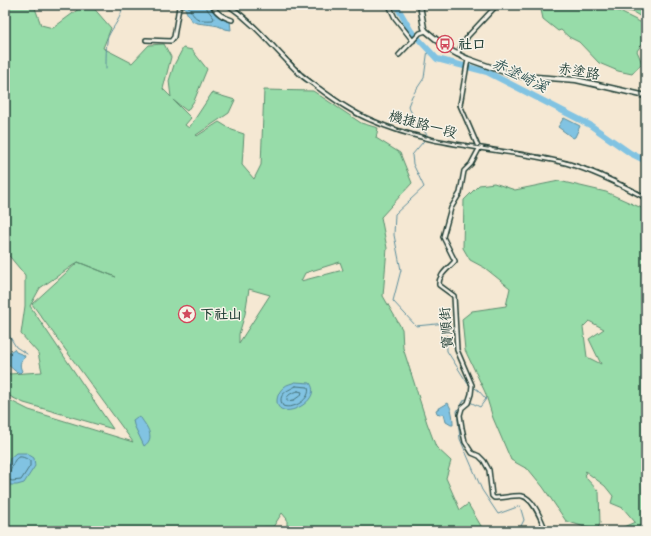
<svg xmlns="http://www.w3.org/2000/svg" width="651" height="536" viewBox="0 0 651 536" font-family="Sriracha,'LXGW WenKai TC',sans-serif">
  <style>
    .green { fill: #97dca9; stroke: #5b8c6e; fill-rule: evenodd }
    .water { fill: #81c3e2; stroke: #5a8d9c }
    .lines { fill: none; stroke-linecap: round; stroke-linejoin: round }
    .shore { stroke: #46737a; stroke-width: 1 }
    .stream { stroke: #5a8d9c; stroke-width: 1 }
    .river { stroke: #81c3e2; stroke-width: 6 }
    .street-casing { stroke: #1f3d34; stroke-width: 6 }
    .secondary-casing { stroke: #1f3d34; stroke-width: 7 }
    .street { stroke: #f7f3e8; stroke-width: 3 }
    .secondary { stroke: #f7f3e8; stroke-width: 4 }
    .rail { stroke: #1f3d34; stroke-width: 1; stroke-dasharray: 6 3; stroke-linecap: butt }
    .labels { text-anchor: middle; stroke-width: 3; stroke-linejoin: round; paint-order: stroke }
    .poi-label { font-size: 14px; font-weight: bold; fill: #1f3d34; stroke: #f7f3e8; text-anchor: start }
    .street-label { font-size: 14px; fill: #1f3d34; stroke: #f7f3e8 }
    .water-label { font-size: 15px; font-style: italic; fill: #335857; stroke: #f7f3e8 }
  </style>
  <rect width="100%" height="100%" fill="#f5e8d3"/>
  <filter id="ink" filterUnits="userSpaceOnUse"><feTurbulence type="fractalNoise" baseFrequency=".025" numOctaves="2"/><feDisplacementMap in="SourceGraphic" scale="8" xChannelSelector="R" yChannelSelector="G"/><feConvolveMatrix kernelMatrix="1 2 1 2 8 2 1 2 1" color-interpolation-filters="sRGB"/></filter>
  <g filter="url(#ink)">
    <path class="green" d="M5,5h29l7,20 12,3 31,-23h7l20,23 -8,20 29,15 17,-18 15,-1 7,13 -8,32 8,8 -2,-16 5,-16 9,-17 9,2 15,19 -13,32 -7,10 -14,-11 18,18 -6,7 4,3 23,-35 23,7 -6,13 -33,22 1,1 22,-14 13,8 12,4 -2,31 12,14 7,-14 3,-75 49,1 48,32 17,5 -2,10 24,15 12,30 -31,34 6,31 -4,48 19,33 1,19 24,75 9,24 15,14 -5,17 14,32 8,-6 16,27h-197v-12l-5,-6 -9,14h-9l-2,4h-257v-133l24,12 104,32 -101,-138 46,-42 38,15 -38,-15 -38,26 -10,18 83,123 -89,-26 -19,-9v-33l4,13 33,-2 -4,-19 -17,-19 4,-28v-31l-20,-24v-69l1,-1 -1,-1zM340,262l3,8 -42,11 4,-8zM249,289l21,6 -31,48v-9l6,-20z
      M540,5h106v15l-13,-8 -19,-3 32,16v13l-9,13 5,12 -10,11 -14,-3 -19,-8 -20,-21 -10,-5 -8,-7 -3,1 -15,-12z
      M559,181l47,11 40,18v321h-26l-1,-2 16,-7 -12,-14 -12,-5 2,-7 -8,-10 -20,-15 1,7 13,14 1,31 -3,8 -31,-10 -23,-34 -14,-17 -18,-10 -18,-42 -8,-26 -20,-42 -3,-31 10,-8 34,-5 4,-18 -25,-20 -15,-8 -7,-12 1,-48 15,-15 15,-2 21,7zM589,321l15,8 -15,10 12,25 -14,-7 -4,-30z"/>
    <path class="water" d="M185,5h24c6,9 11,12 21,16l1,9c-7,0 -12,-5 -18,-5 -20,-3 -21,1 -29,-19z
      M564,118l16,8 -5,11 -2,1 -15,-11 5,-8z
      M14,349l2,3 8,3 1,2c-5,4 -6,8 -3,14l-2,2 -5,-2 -10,-9c0,-7 3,-9 9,-13z
      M295,382l15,1c14,19 -33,40 -33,18 0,-5 3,-11 7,-14 3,-3 7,-3 11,-5z
      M448,403c4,7 5,13 5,22h-2l-5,-3 -2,-8 -5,1 -2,-2 -1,-3z
      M137,417l4,1c6,9 15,20 3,28l-10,-21 -1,-5z
      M16,453h10l8,5 1,8 -11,17 -7,2h-8l-3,-4v-7l4,-16z"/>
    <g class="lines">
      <path class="shore" d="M188,5c6,14 9,16 25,15l1,-2 -7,-9 -1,-4
        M296,386l12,1c4,12 -15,23 -25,19 -7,-12 6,-16 13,-20z
        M298,391l4,1 -1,3 -7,5 -7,1c-1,-7 6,-8 11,-10z
        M5,474l5,-2c4,-11 6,-21 20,-11v5l-9,14 -9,1 -7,-3"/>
      <path class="stream" d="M428,49l-4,29 -12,18 -4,10 8,15 12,15 -16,19 1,9 11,23 -29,27 -1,21 7,35 -8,31 23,25 30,-3 1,28 21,33 10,6 8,9 -6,8 -10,-5
        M106,69c0,-7 0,-27 2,-32 5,-11 14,-19 15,-32
        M5,329l11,18 11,7
        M467,400l-2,-1 -8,12 3,28 22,51 16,24 22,-8 4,14 -4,8 -10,3"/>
      <path class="river" d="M396,5l15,26 26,28 50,13 103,53 40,28 16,8"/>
      <g class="street-casing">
        <path id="street" d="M212,5c5,9 11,12 20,15
          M228,5c29,20 47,45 72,69 5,5 11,8 17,13 17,12 34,25 54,33 61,28 130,27 195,43 28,8 54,21 80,35
          M389,5l6,13 18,23
          M146,40l25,1 3,-4 5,-30 3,-2
          M457,54l11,-18 29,-31
          M399,55l21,-22 6,-2
          M468,59l-8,46 19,44 -8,15 -7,7 -4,22 -9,15 -8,29 12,24c-6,7 -17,14 -16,24l15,11 3,54 15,35 -1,9 -3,9 -6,5 -2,7 2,13 3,14 7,11 7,3 5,5 5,9 3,26 2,2c8,0 22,-3 28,-2 12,2 20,26 24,35"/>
      </g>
      <g class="secondary-casing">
        <path id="secondary" d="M420,5l4,23 2,3 22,18 9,5 11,5 42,15 12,2 54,4 70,16"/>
      </g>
      <use href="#street" class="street"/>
      <use href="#secondary" class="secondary"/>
      <path class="rail" d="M231,5c25,17 43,40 64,60 5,6 12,11 18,16 25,19 51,37 81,47 55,19 115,20 172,33 28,7 55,20 80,34"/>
    </g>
  </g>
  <defs>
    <g id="bus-ring" transform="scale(0.9)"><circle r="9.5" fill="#f7f3e8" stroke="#d1495b" stroke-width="1.5"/><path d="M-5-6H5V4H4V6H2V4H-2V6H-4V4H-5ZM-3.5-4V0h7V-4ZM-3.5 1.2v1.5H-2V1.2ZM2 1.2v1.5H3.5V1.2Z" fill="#d1495b"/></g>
    <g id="sight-ring" transform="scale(0.9)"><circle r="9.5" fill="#f7f3e8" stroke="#d1495b" stroke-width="1.5"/><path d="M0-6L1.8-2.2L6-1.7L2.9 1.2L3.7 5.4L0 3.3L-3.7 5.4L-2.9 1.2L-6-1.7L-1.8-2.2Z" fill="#d1495b"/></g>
  </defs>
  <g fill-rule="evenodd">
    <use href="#bus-ring" x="445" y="44"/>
    <use href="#sight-ring" x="187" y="314"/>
  </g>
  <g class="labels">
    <g class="poi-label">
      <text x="458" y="49">社口</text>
      <text x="200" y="319">下社山</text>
    </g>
    <g class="street-label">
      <text transform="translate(579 71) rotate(9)" y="5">赤塗路</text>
      <text transform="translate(423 124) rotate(15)" y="5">機捷路一段</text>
      <text transform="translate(446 328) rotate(-95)" y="5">寶順街</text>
    </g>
    <g class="water-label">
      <text transform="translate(520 75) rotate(26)" y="5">赤塗崎溪</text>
    </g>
  </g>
  <rect width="651" height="536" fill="none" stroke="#f7f3e8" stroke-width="20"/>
  <rect x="10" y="10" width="631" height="516" fill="none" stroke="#1f3d34" stroke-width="1.5" filter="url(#ink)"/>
</svg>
